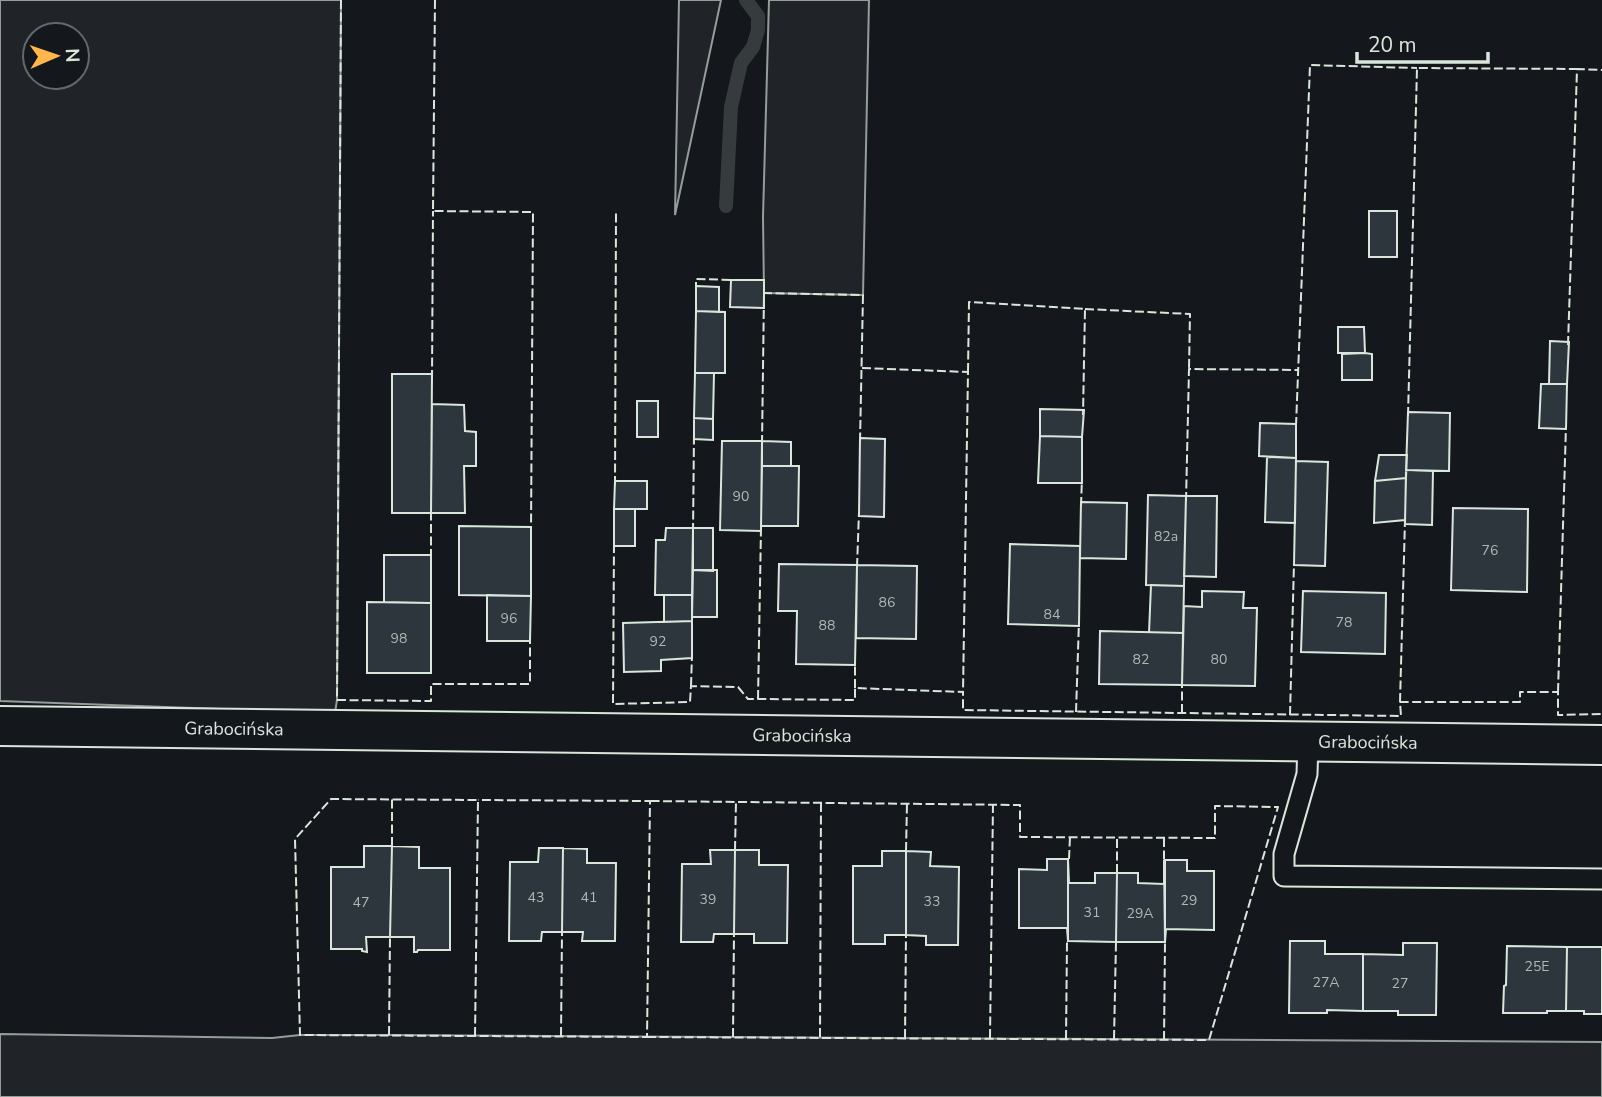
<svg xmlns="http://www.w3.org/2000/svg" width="1602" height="1097" viewBox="0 0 1602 1097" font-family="'Nunito Sans',sans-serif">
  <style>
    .green { fill: #202428; stroke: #939e99; stroke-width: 2; fill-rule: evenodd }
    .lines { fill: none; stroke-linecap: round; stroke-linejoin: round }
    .stream { stroke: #363b3e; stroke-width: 14 }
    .building { fill: #2c363c; stroke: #d8e6dc; stroke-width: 2 }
    .service-casing { stroke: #d8e6dc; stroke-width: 23 }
    .minor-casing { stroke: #d8e6dc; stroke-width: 42 }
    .service { stroke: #14181c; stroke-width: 19 }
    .minor { stroke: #14181c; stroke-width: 38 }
    .fence { stroke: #d8e6dc; stroke-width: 2; stroke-dasharray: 9 3.5; stroke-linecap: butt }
    .labels { text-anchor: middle; stroke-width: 5; stroke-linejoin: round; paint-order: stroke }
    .number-label { font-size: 14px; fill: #adbab4 }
    .street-label { font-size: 18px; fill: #d8e6dc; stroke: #14181c }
  </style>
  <rect width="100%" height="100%" fill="#14181c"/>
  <path class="green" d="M0,0h341l-4,700 -2,13 -335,-12zM35,35h42v42h-42z
    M679,0h42l-46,215z
    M769,0h100l-6,295 -99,-2 -1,-76z
    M0,1034l272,4 28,-3h89l1213,7v55h-1602z"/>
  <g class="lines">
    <path class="stream" d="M726,206l5,-99 10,-44 12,-16 5,-17v-14l-12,-16"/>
  </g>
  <path class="building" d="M1369,211h28v46h-28z
    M731,280h33v28l-34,-1z
    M696,286l23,1v25l-23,-1z
    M696,311l29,1v61h-30z
    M1338,327h26l1,26h-27z
    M1550,341l19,1 -2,42h-18z
    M1365,353l7,1v26h-30v-26z
    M695,373h19l-1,46 -19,-1z
    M392,374h40l-1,139h-39z
    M1541,384h26l-1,45 -27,-1z
    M637,401h21v36h-21z
    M432,404l32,1 1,26 11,1v34h-12l1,47h-34z
    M1040,409l44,1 -2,27 -42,-1z
    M1408,412l42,1 -1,58 -43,-1z
    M694,418l19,1v21l-19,-1z
    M1260,423l36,1v34l-37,-2z
    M1040,436l42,1v46h-44z
    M860,438l25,1 -1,78 -25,-1z
    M722,441h40l-1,90 -41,-1z
    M762,441l29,1v24h-29z
    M1379,455h28l-1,23 -31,3z
    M1267,457l29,1 -1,65 -30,-1z
    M1296,461l32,1 -3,104 -31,-1z
    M762,466h37l-1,60h-37z
    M1406,470l27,1 -1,54 -27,-1z
    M1406,478l-1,42 -31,3 1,-42z
    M615,481h32v28h-33z
    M1148,495l38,1 -2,90 -38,-1z
    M1186,496h31l-1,81 -32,-1z
    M1081,502l46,1 -1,56 -46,-1z
    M1453,508l75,1 -1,83 -76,-2z
    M614,509h21v37h-21z
    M459,526l72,1v69l-72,-1z
    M666,528h27l-1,67h-37l1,-55h9z
    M693,528h20v43l-20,-1z
    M1010,544l70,2 -1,80 -71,-2z
    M384,555h47v48l-47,-1z
    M779,564l78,1 -2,100 -59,-1 1,-53h-19z
    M857,565l60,1 -1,73 -60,-1z
    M693,570h24v47h-25z
    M1151,585l33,1 -1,47h-34z
    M1202,591l42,1 -1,16h14l-2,78 -73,-1 2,-79 18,1z
    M1303,591l83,2 -1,61 -84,-2z
    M487,595l44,1 -1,45h-43z
    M664,595h28v26l-28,1z
    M367,602l64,1v70h-64z
    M692,621v37l-31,2v11l-37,1 -1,-49z
    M1100,631l83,2 -1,52 -83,-1z
    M364,846h28l-2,91h-24l1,15 -5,-1v-2h-31v-82h33z
    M392,846l27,1v21h31v82h-32l-1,2h-3v-15h-24z
    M539,848h24l-1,84h-20l-1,9h-32l1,-79h28z
    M563,848l24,1v14h29l-1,78h-33l1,-9h-21z
    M710,850h25l-1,84h-20l-1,8h-32l1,-78h29z
    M735,850h24v15h29l-1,78h-33v-9h-20z
    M882,851h24v84h-21v9h-32v-78h29z
    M906,851l25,1 -1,14 29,1 -1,78h-32v-9l-20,-1z
    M1047,859h21v82l-1,-13h-48v-59l28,1z
    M1068,859l1,24h26v-10h22l-1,69 -48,-1z
    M1164,860l1,82h-49l1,-69h21v10l26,1z
    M1165,860h22v11h27v59l-48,-1 -1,13z
    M1290,941h35v13h38v57l-36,-1v3h-38z
    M1403,943h34l-1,72h-38v-4h-35v-57l40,1z
    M1507,946l60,1 -1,64h-19v2h-44l1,-27 2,-1z
    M1567,947h35v67h-18v-3h-18z"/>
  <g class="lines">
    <g class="service-casing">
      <path id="service" d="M1308,742l-1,32 -23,80v22l318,3"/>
    </g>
    <g class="minor-casing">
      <g id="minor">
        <path id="s1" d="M0,726l1602,19"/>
      </g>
    </g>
    <use href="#service" class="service"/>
    <use href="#minor" class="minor"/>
    <path class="fence" d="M341,0l-4,700 94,1v-17h99v-47
      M435,0l-2,211 100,1 -2,320
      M696,291v-12l38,1
      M1085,309l105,5 -1,55
      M1568,345l9,-276 25,1
      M862,368l106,4 -5,320
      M968,372l1,-70 116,7 -2,106
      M432,379l1,-168
      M1408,416l9,-348 160,1
      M1296,426l14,-361 107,3
      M762,444l2,-151 99,2 -3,147
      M615,485l1,-272
      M1186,501l3,-132 109,1
      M1081,506l1,-28
      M693,532l1,-98
      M614,544l-1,160 77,-2 1,-16 47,1 10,12h10l97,1v-12l108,4v18l438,6 -1,-14h120v-10h38v23l44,-1
      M431,558v-49
      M857,567l2,-55
      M691,686l1,-31
      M855,688v-26
      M1558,692l8,-266
      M758,699l3,-171
      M1400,702l5,-182
      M1076,712l3,-91
      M1182,713v-30
      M1290,715l4,-152
      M1164,838v22
      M392,846v-47
      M735,850l1,-48
      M906,851l1,-48
      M1069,859l1,-22
      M1117,873v-35
      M389,1035l1,-98
      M475,1036l3,-236 -147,-1 -36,40 5,196 347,2 3,-236 -172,-1
      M561,1036l1,-104
      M647,1037l562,3 69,-233 -63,-1v32l-195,-1v-32l-370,-4
      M733,1037l1,-103
      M820,1037l1,-234
      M905,1038l1,-103
      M990,1038l3,-234
      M1066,1039l1,-98
      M1114,1039l2,-97
      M1164,1040l1,-98"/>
  </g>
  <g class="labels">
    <g class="number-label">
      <text x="741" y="501">90</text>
      <text x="1166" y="541">82a</text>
      <text x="1490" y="555">76</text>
      <text x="887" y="607">86</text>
      <text x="1052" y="619">84</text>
      <text x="509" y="623">96</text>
      <text x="1344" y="627">78</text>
      <text x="827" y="630">88</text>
      <text x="399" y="643">98</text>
      <text x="658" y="646">92</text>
      <text x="1141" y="664">82</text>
      <text x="1219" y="664">80</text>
      <text x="536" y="902">43</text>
      <text x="589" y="902">41</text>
      <text x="708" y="904">39</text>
      <text x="1189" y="905">29</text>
      <text x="932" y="906">33</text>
      <text x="361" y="907">47</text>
      <text x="1092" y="917">31</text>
      <text x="1140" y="918">29A</text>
      <text x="1537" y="971">25E</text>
      <text x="1326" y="987">27A</text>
      <text x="1400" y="988">27</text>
    </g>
    <g class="street-label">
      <text dy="6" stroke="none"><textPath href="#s1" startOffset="234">Grabocińska</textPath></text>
      <text dy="6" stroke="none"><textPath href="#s1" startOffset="802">Grabocińska</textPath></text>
      <text dy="6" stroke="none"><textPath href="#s1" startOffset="1368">Grabocińska</textPath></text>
    </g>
  </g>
  <g transform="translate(56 56) rotate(88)"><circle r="33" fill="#14181c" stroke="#626a69" stroke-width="2"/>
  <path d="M0-5L12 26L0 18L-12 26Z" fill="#ffb74d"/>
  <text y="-10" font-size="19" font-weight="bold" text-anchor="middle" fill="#d8e6dc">N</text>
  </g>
  <path d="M1357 52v10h131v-10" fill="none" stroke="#d8e6dc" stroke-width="3.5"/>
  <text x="1368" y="52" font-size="21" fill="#d8e6dc" stroke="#14181c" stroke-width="5" paint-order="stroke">20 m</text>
</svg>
